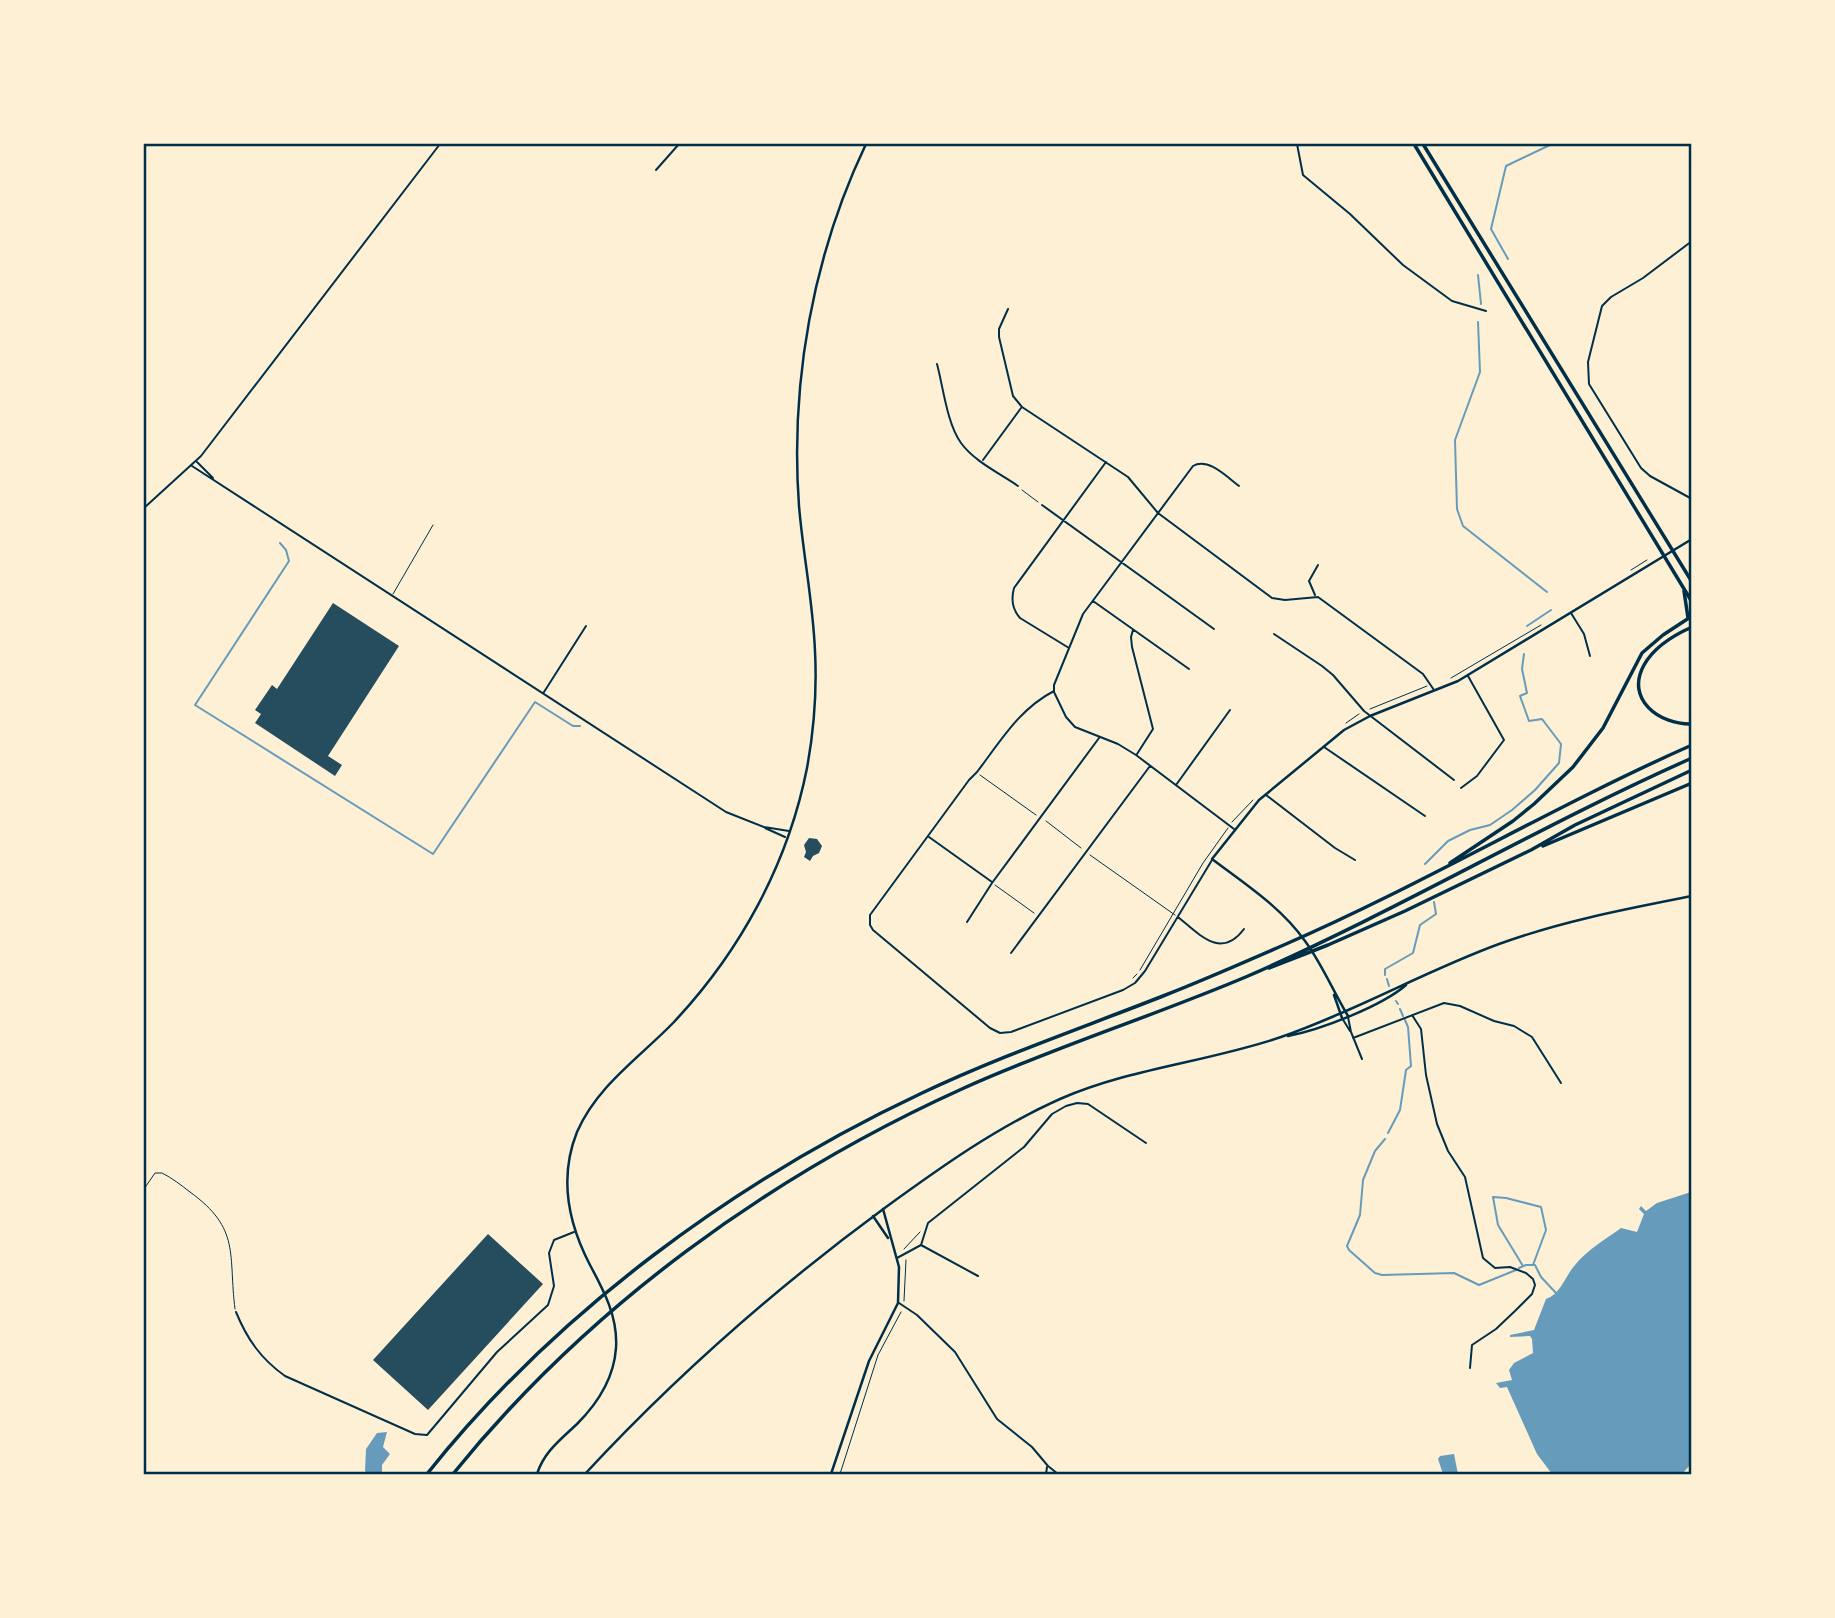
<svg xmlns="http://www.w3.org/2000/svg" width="1835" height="1618" viewBox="0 0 1835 1618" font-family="Karla,sans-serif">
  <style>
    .water { fill: #669bbc }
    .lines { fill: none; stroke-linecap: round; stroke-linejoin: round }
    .stream { stroke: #669bbc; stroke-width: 2 }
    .building { fill: #264d5e }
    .path { stroke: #003049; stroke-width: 1 }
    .service { stroke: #003049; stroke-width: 1 }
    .minor { stroke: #003049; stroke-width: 2 }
    .tertiary { stroke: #003049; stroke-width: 2.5 }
    .secondary { stroke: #003049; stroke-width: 2.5 }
    .trunk { stroke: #003049; stroke-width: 3.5 }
    .motorway { stroke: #003049; stroke-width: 3.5 }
    .neatline { fill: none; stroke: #003049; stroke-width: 2.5 }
  </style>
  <rect width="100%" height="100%" fill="#fdf0d5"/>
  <path class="water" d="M1691,1192v272l-9,10h-130l-15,-20 -30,-67 -7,1 -4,-5 16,-3 -3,-10 5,-7 19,-10 -1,-14 -2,-3 -20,1v-2l24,-5 12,-31c15,-5 19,-23 29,-34 12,-15 31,-26 46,-37l16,4 7,-18 -5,-5 2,-3 5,5 11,-8z
    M387,1432l-4,15 7,7 -8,11v7l-14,2 -3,-3 1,-22 11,-16z
    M1454,1454l4,20h-15l-5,-15 2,-3z"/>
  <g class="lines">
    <path class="stream" d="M1508,259l-17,-30 15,-63 46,-22
      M1478,275l3,29
      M1478,322l2,50 -25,68 2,69 6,17 84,66
      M280,543l6,7 3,11 -94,144 238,149 102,-152 38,24h7
      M1527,626l24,-16
      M1425,864l23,-23 22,-11 20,-5 22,-15 23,-20 24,-27 2,-19 -19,-25 -13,2 -9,-25 7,-3 -5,-24 2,-15
      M1385,975v-6l28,-16 7,-28 16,-11 -2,-12
      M1387,979l2,7
      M1396,1001l2,3
      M1400,1009l3,7
      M1388,1133l12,-23 6,-40 5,-4 -3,-39 -3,-7
      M1385,1139l-10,12 -12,29 -3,35 -13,31 2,4 26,23 7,2 72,-2 25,12 37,-15
      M1523,1266l-25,-41 -5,-28 13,1 35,9 5,23 -13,35
      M1519,1268l7,-3h9l6,12 15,16"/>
  </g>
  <path class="building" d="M333,603l66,43 -71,110 14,9 -7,11 -80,-53 6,-9 -6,-4 17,-25 5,4z
    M809,838l8,1 5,7 -3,7 -6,3 -3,5 -6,-4 2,-5 -2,-7z
    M488,1234l55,50 -115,126 -55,-50z"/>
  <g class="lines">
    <path class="path" d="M1022,490l16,12
      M1631,570l16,-10
      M1451,678l90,-53
      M1370,709l57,-23
      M1346,723l13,-9
      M980,775l56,40
      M1046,821l35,27
      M1232,822l21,-22
      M1090,855l85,60
      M995,885l39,28
      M1140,970l63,-107 25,-35
      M1133,978l4,-4
      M904,1249l16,-17
      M904,1301l2,-41
      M840,1474l38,-119 23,-43"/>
    <path class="service" d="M393,594l40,-69
      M144,1189l11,-16h7c10,5 19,12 28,19 51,37 38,62 45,117"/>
    <path class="minor" d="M1297,144l6,31 47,39 53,51 49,36 34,10
      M656,170l23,-26
      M1692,241l-49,37 -32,19 -9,9 -14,56 1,22 52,84 9,8 42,23
      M1008,309l-9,20v8l14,59 9,11 106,70 30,36 114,85 13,2 33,-3 105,77 11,16
      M937,364c6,22 10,60 24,79 13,18 38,30 57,43
      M983,460l38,-52
      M197,462l16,16
      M192,466l534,346 38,15 25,4
      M1042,505l172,124
      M144,508l57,-52 239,-312
      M1315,595l-6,-14 9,-16
      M1093,601l96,68
      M1571,613l13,21 6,22
      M1133,630l-2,7 1,10 21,82 -16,25
      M1274,634l48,32 11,9 31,36 90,69
      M1069,648l-49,-30c-8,-9 -9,-19 -6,-30l92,-126
      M1054,691c-35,18 -54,51 -77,81l-8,8 -99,135v10l3,5 117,98 10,5 11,-1 112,-42 12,-7 10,-12 67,-111
      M1054,691v-6l29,-71 110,-148c15,-9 34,11 46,20
      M544,692l42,-66
      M1054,692l12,25 9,10 43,17 18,11 98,74
      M1324,747l101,69
      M1176,785l54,-75
      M1461,788l16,-12 27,-36 -36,-64
      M1266,795l69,53 20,12
      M765,828l20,9
      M929,837l63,45
      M1178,917c21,17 43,43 66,12
      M967,922l25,-39 107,-145
      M1011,953l139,-187
      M1412,1015l9,14 5,46 11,49 11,27 17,26 18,81 12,10 15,-1 16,6 7,6 2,6 -3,9 -16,16 -20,19 -24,16 -2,23
      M1348,1017l3,15 11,27
      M1342,1018l8,13
      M1353,1038l91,-35 16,3 34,15 20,5 18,11 29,46
      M921,1245l57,31
      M897,1258l24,-13 7,-22 96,-76 28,-33 14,-8 11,-3 11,1 58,39
      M899,1303l18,12 38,37 42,67 35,28 16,19 10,8
      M236,1312c11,27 25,47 49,64l130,58 12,1 70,-83 51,-47 6,-19 -5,-33 5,-13 20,-8
      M1046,1474l1,-7"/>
    <path class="tertiary" d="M1334,995l8,23
      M1348,1016c-15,-25 -26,-52 -43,-75 -24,-34 -60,-57 -93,-82l47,-59 85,-70 26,-14 88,-35 234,-142
      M873,1216l15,22
      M831,1474l38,-113 29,-58 1,-36 -16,-58"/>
    <path class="secondary" d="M1288,1036c32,-6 94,-30 118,-51
      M537,1474c7,-22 23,-34 40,-50 21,-21 37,-46 39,-76 2,-31 -12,-57 -26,-83 -22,-42 -31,-88 -13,-133 20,-46 62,-74 96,-109 67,-71 115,-159 134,-255 7,-38 10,-78 8,-117 -2,-49 -12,-97 -16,-145 -9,-124 14,-251 67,-362
      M585,1474c91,-98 192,-187 301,-267 55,-40 111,-80 174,-108 71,-31 148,-37 221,-62 75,-26 144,-66 218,-93 63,-23 127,-35 193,-48"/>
    <path class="trunk" d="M1414,144l278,458
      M1423,144l269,438"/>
    <path class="motorway" d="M1684,591l4,27
      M1692,627c-18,8 -38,20 -48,38 -19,34 15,60 48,59
      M1543,846l149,-63
      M1450,863l63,-42 21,-17 39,-37 30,-39 39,-75 21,-18 29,-19
      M1269,968l59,-23 77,-34 126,-61 44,-25 117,-55
      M427,1474c129,-162 308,-293 495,-381 78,-37 160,-65 241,-97 41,-16 82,-34 123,-52 138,-60 268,-138 406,-199
      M453,1474c135,-167 316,-298 511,-386 93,-42 190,-72 284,-112 151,-66 293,-151 444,-218"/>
  </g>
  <rect width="1835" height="1618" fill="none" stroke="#fdf0d5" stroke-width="290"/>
  <rect x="145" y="145" width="1545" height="1328" class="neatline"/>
</svg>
